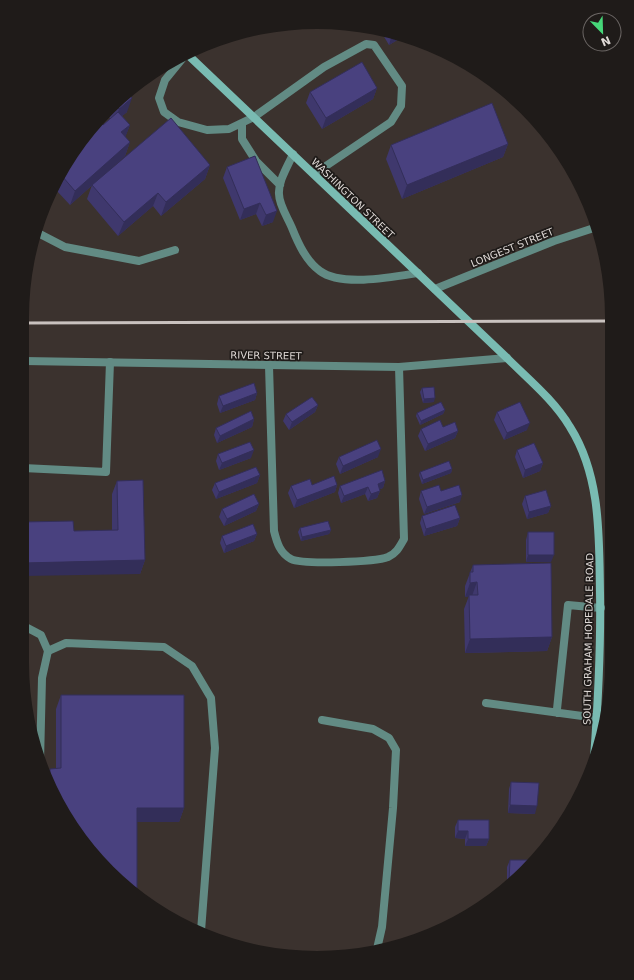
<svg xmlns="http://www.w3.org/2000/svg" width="634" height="980" viewBox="0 0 634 980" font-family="'DejaVu Sans',sans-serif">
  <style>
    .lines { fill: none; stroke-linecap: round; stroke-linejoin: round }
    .lane { stroke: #628b84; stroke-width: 8 }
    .street { stroke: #628b84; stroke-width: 8 }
    .secondary { stroke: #79bbb2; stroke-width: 8 }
    .rail { stroke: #c9c2bf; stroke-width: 3 }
    .wall { fill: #3f386d; fill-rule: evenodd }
    .shaded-wall { fill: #332e59 }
    .building { fill: #49417f; stroke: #332e59 }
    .labels { text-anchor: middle; stroke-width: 3.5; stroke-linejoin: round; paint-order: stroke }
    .street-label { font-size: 10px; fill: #dfd9d6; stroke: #1f1b19 }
  </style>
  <rect width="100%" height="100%" fill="#3b322e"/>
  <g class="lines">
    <path class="lane" d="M187,53l-22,27 -6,18 5,14 14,10 29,8 22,-1 25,-12 70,-50 42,-23 8,1 28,41 -1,20 -10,16 -77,52
      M242,124v15l14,22 24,24
      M293,154c-5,12 -15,27 -14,40 0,11 9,24 13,34 6,15 14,33 28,43 21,16 73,6 98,2
      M38,233l27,14 74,14 36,-11
      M269,366l5,165c3,12 6,22 17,28 12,6 84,3 97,-2 9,-4 12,-11 16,-18l-5,-172
      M23,468l83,4 4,-110
      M22,625l19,10 7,16 18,-8 98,4 28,19 19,32 4,50 -14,183
      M486,703l111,15
      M558,713l-1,-4 11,-104 33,3
      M322,720l51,9 16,9 7,12 -3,58 -11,119 -5,22"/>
    <path class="street" d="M435,289l119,-48 43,-14
      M24,361l375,6 108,-9
      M40,762l2,-84 6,-27"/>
    <path class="secondary" d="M186,53l321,305c21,21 47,42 63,69 31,49 29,109 30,165 1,55 -2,111 -6,166"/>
    <path class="rail" d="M24,323l587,-2"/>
  </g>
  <path class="wall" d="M380,30l24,6 -15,9z
    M377,88l-4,11 -51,30 -16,-26 4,-11z
    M128,92l-1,20 -5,4 8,9 -5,12 5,5 -5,14 -55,49 -14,-15 -6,6 2,-9 43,-64zM108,116l3,3 -8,6 -3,-3z
    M508,144l-5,13 -101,42 -16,-40 5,-14z
    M255,156l18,66 -11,4 -6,-12 -16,6 -17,-42 4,-11z
    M210,165l-5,14 -44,37 -8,-10 -35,30 -31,-37 5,-14z
    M422,388l12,14 -11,1 -3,-11z
    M257,393l-2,7 -35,13 -3,-9 2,-8z
    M318,405l-3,7 -26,18 -6,-9 3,-7z
    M445,410l-2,4 -23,11 -4,-9 1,-3z
    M497,412l30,18 -23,10 -10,-20z
    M254,419l-2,8 -35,16 -3,-8 2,-7z
    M443,427l15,4 -3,7 -30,13 -7,-15 3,-7z
    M517,450l26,13 -3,8 -17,7 -8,-21z
    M218,454l33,4 -32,12 -3,-9z
    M339,457h39l-38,17 -4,-10z
    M452,469l-1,4 -29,11 -3,-9 1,-3z
    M260,475l-3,8 -41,16 -4,-9 3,-7z
    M117,481l28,79 -5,14 -66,-43 38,-1v-36z
    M385,481l-2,7 -3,1v2l-3,7 -9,3 -3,-7 -24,9 -3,-10 2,-7z
    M312,485h25l-2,7 -41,16 -6,-15 3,-7z
    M421,491h20l19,11 -36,12 -5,-15z
    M525,496l26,10 -3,7 -21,6 -5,-15z
    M259,504l-3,7 -32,15 -5,-9 3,-8z
    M422,516l38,2 -3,8 -33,10 -4,-13z
    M300,528l31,2 -2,4 -28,7 -3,-9z
    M528,532l23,30h-25v-22z
    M257,534l-3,7 -30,12 -4,-10 2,-7z
    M473,565l79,72 -5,14 -82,2 -1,-44 5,-13 -4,1v-11z
    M61,695l123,113 -5,14h-42l-65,5 -25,-50 3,-8h6v-60z
    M511,782l24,32 -27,-1 1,-24z
    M458,820l31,19 -3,7h-21v-7l-10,-1v-11z
    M510,860h26l-29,25v-18z"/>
  <path class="shaded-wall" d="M394,33l10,3 -15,9 3,-11z
    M377,88l-4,11 -51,30 4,-11z
    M132,98l-5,14 -13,11 5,-14z
    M110,108l-2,8 -9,7 3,-7z
    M130,125l-5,13 -4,-6z
    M130,142l-5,14 -55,49 5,-14z
    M508,144l-5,13 -101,42 5,-14z
    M210,165l-5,14 -44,37 5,-14z
    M62,176l-6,14 -6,6 2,-9 5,-7z
    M158,193l-5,13 -35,30 6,-14z
    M260,203l-4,11 -16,6 4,-11z
    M277,211l-4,11 -11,4 4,-11z
    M257,393l-2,7 -35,13 3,-7z
    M435,398l-1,4 -11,1 1,-4z
    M318,405l-3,7 -26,18 3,-8z
    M445,410l-2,4 -23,11 1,-4z
    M254,419l-2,8 -35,16 3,-7z
    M530,423l-3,7 -23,10 3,-7z
    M458,431l-3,7 -30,13 3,-7z
    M381,449l-3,8 -38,17 3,-8z
    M254,450l-3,8 -32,12 3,-7z
    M543,463l-3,8 -17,7 2,-8z
    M452,469l-1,4 -29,11 1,-4z
    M260,475l-3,8 -41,16 3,-7z
    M385,481l-2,7 -8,3 3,-7z
    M337,485l-2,7 -41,16 3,-8z
    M368,487l-3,7 -24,9 3,-7z
    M380,491l-3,7 -9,3 3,-7z
    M462,495l-2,7 -36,12 3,-7z
    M259,504l-3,7 -32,15 3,-7z
    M551,506l-3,7 -21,6 2,-7z
    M460,518l-3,8 -33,10 2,-7z
    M331,530l-2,4 -28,7 1,-4z
    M257,534l-3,7 -30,12 2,-7z
    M528,555h26l-3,7h-25z
    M145,560l-5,14 -117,2v-13z
    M477,582l-5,14 -7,1 5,-14z
    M552,637l-5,14 -82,2 5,-14z
    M510,805l27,1 -2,8 -27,-1z
    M137,808h47l-5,14h-47z
    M458,831h10l-3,8 -10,-1z
    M468,839h21l-3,7h-21z"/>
  <path class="building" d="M362,62l15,26 -51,30 -16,-26z
    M128,92l4,6 -13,11 -4,-5z
    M492,103l16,41 -101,41 -16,-40z
    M118,112l12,13 -9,7 9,10 -55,49 -13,-15 -5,4 38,-57 3,-3 5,5z
    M171,118l39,47 -44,37 -8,-9 -34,29 -32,-37z
    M255,156l22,55 -11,4 -6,-12 -16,6 -17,-42z
    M254,383l3,10 -34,13 -4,-10z
    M434,387l1,11 -11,1 -2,-11z
    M312,397l6,8 -26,17 -6,-8z
    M441,402l4,8 -24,11 -4,-8z
    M520,402l10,21 -23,10 -10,-21z
    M251,411l3,8 -34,17 -4,-8z
    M440,420l3,7 12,-5 3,9 -30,13 -7,-15z
    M377,440l4,9 -38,17 -4,-9z
    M250,442l4,8 -32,13 -4,-9z
    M534,443l9,20 -18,7 -8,-20z
    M449,461l3,8 -29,11 -3,-8z
    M256,467l4,8 -41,17 -4,-9z
    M382,470l3,11 -7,3 2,7 -9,3 -3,-7 -24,9 -4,-10z
    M334,476l3,9 -40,15 -6,-14 19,-7 2,6z
    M143,480l2,80 -122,3v-41l50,-1 1,10 44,-1 -1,-49z
    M439,485l2,6 18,-6 3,10 -35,12 -6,-16z
    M546,490l5,16 -22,6 -4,-16z
    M254,494l5,10 -32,15 -5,-10z
    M455,505l5,13 -34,11 -4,-13z
    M328,521l3,9 -29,7 -2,-9z
    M253,524l4,10 -31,12 -4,-10z
    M528,532h26v23h-26z
    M551,563l1,74 -82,2 -1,-44h9l-1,-13 -7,1v-11h3v-7z
    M61,695h123v113h-47v89l-65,-70 -22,-44v-14l11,-1z
    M511,782l28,1 -2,23 -27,-1z
    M458,820h31v19h-21v-8h-10z
    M510,860h26l-25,22h-2z"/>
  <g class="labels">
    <g class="street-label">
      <text transform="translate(353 198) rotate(44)" y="4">WASHINGTON STREET</text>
      <text transform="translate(512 247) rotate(-22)" y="4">LONGEST STREET</text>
      <text transform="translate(266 355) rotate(1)" y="4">RIVER STREET</text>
      <text transform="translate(588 639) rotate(-89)" y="4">SOUTH GRAHAM HOPEDALE ROAD</text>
    </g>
  </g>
  <path d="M0 0H634V980H0ZM317 29H317A288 288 0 0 1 605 317V663A288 288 0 0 1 317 951H317A288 288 0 0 1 29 663V317A288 288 0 0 1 317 29Z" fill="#1f1b19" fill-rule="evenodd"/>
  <g transform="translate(602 32) rotate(157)"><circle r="19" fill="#1f1b19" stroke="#6c6765"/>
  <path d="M0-3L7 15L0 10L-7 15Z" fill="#46d779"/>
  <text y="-6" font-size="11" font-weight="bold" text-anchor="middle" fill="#dfd9d6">N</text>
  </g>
</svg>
